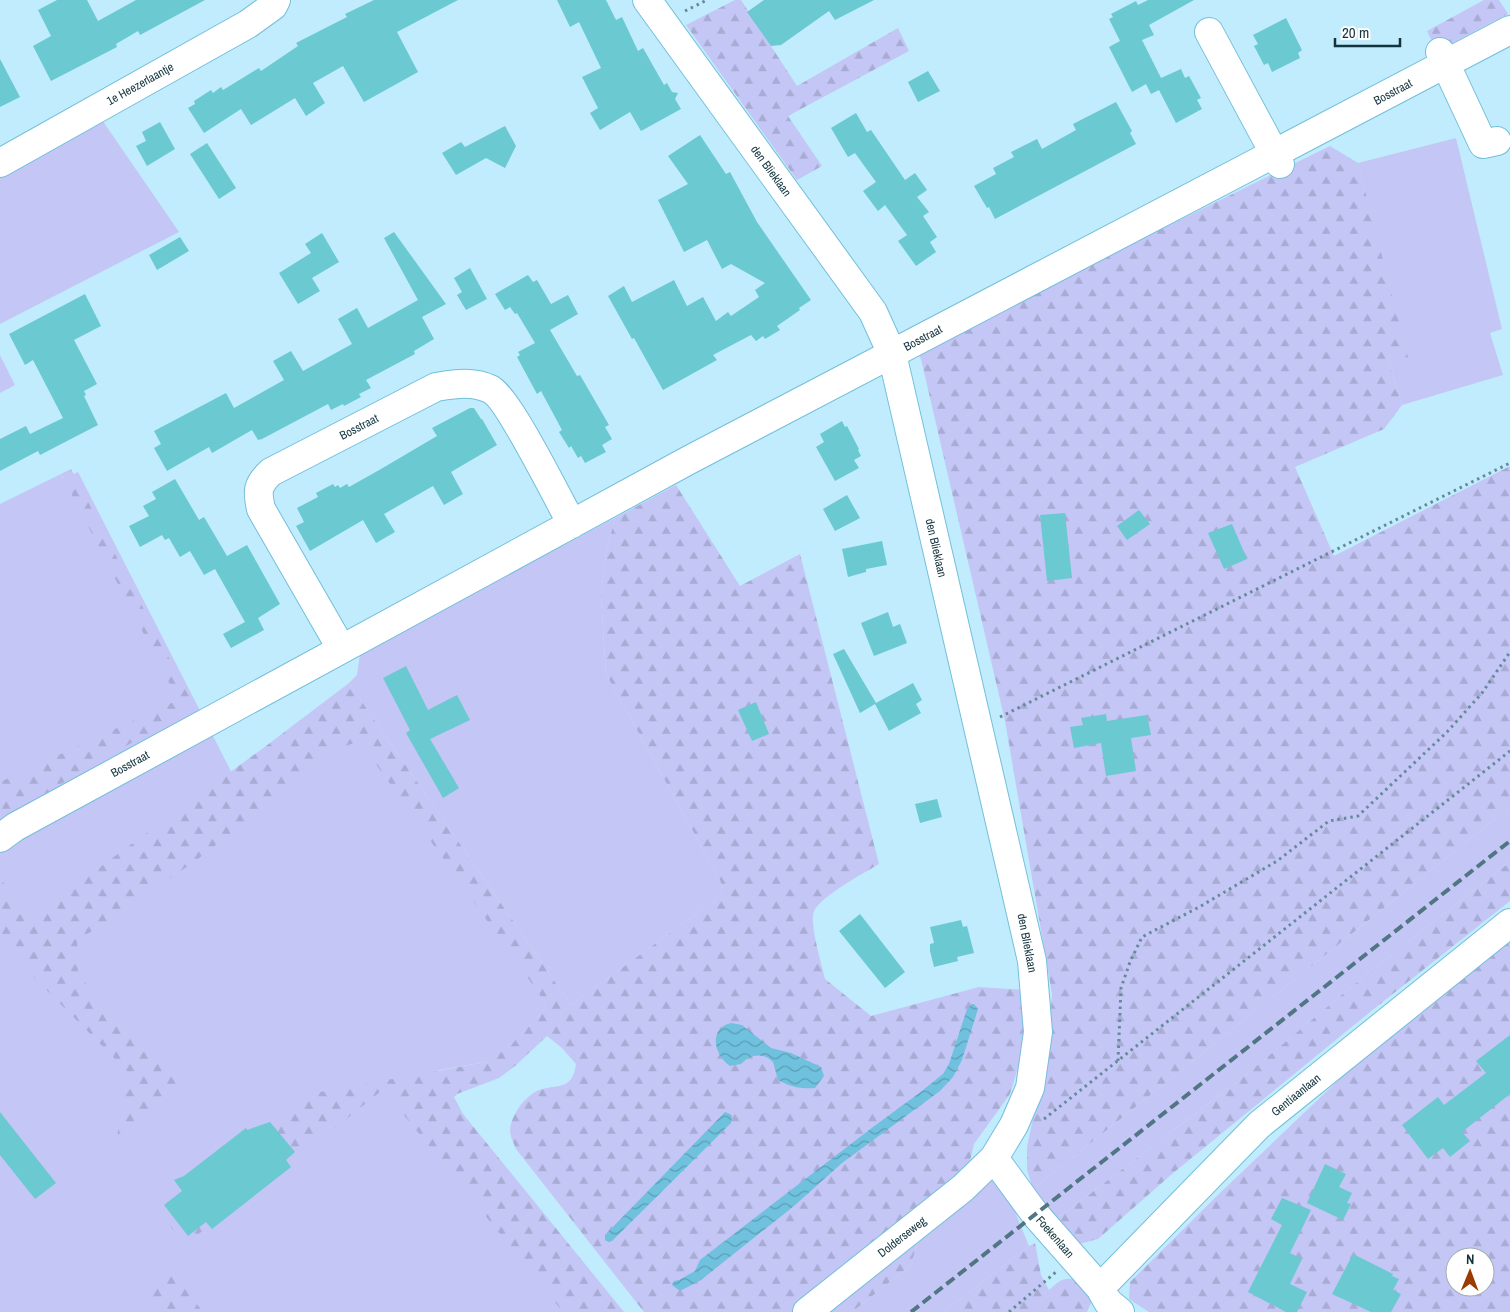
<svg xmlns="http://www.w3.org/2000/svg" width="1510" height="1312" viewBox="0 0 1510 1312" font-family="'Archivo Narrow',sans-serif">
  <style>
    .green { fill: #c4c6f5 }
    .forest { fill: url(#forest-firs); fill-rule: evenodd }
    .water { fill: url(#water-waves) }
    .building { fill: #6ac9d1 }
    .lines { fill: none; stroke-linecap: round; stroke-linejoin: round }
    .minor-casing { stroke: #73bfda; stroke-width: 30 }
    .path { stroke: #658b99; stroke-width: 3; stroke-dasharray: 2.5 4; stroke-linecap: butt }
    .minor { stroke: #fff; stroke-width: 28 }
    .rail { stroke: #517683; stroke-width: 4; stroke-dasharray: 10 5; stroke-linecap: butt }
    .labels { text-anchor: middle; stroke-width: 4; stroke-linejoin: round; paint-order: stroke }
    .street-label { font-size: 12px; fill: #13343f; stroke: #fff }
  </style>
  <defs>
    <pattern id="forest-firs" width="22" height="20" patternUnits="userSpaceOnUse" patternTransform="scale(1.25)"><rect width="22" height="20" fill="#c4c6f5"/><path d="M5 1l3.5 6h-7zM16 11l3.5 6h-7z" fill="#a8abd3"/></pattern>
    <pattern id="water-waves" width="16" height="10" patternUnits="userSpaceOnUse" patternTransform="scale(1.25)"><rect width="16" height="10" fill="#6fc1de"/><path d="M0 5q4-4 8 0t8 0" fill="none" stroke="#5a9eb5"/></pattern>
  </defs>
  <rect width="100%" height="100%" fill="#c0ecfd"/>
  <path class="green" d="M100,117l79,115 -179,92v-151z
    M1456,138l46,191 -12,4 13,42 -101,30 -13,-43 18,-5 -49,-194z
    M0,355l15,30 -15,8z
    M78,472l160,313 119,-79 185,292 4,10 -36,38 -14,10 -10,6 -47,8 -17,17 173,225h-595v-808l61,-30 2,5z
    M615,518l-9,35 -5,44 5,77 114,206 3,9 -8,11 -144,105 -222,-322 8,-8 3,-21z
    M1510,807v55l-147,115 -116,97 -190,145 -24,-30z
    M985,1175l10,3 14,19 20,49 -86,66h-91l58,-46 8,-23z"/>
  <path class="forest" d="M735,0h6l56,86 101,-58 11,23 -121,65 34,50 -25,14 -111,-155z
    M1484,0h15l9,14 -71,37 -10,-20z
    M1330,146l28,17 50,194 -19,5 13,43 -18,24 -89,38 39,89 176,-90v341l-477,382 -6,-19v-23l21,-103 4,-50 -47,-273 -84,-362 -5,-9z
    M71,469l124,239 -93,51 -102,62v-39l178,-82 -117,-226z
    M676,485l64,101 60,-32 79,310c-15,9 -58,32 -65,47 -5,12 8,54 11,68l46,37 108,-29 45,3 -1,61 -13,43 -36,50 -4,17 -34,37 -144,114h-148l-128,-163c-2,-5 -6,-13 -6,-19 1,-14 13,-31 25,-38 19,-10 37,2 41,-28l-14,-16 -15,-12 -32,30 -16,12 -42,16 -3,3 9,17 161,198h-61l-172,-213 -10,-8 -116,94 -72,53c-17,3 -25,-16 -34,-28l145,-115 182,-33 24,-16 36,-38 -4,-10 -176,-248 -12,-7 -14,5 -146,114 -117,79 1,34 100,109v6l-61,47 11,-65 -128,-129v-64l28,31h7l13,-5 218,-159 83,-63 222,322 144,-105 8,-11 -3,-9 -114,-206 -5,-77 5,-44 9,-35z
    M1510,862v39l-140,111 -198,162 -74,65 -27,7 -14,-27 190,-145 116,-97z
    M1510,937v375h-361l-20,-13 1,-17 92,-91 166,-158zM1455,1257h30v30h-30z
    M918,1243l-8,23 -58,46h-36l14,-11z
    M1035,1243l6,32 8,15c12,-11 13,-12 29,-11l16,17 -7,16h-144l86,-66z
    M169,1267l34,45h-41l-18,-23z"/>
  <path class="water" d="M972,1004h2l4,5 -16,51 -9,17 -13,14 -98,72 -48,43 -93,74 -21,11 -8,-6 2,-4 5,-1 16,-9 5,-11 173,-133 45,-33 25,-20 6,-10 18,-55z
    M731,1023l11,2 29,23 20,5 30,14 3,9 -9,12c-15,1 -24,-1 -37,-8l-5,-18c-10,-10 -23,-8 -32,2l-11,2c-16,-11 -22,-37 1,-43z
    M725,1112l5,2 2,2 -1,7 -119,118 -3,1 -4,-2v-5z"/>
  <path class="building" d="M57,0h30l11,21 38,-21h69l-65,35 -2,-4 -22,13 1,3 -66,34 -18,-35 18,-10 -13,-26z
    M374,0h84l-61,32 21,40 -54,30 -21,-36 -30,17 12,20 -19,13 -11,-18 -44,27 -10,-16 -37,24 -16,-25 7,-4 -1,-3 17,-11 2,3 8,-6 2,3 36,-22 2,3 37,-25 -2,-3 51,-26 -2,-3z
    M557,0h49l10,20 6,-3 16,34 5,-3 21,37 3,-2 5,9 6,1 -3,6 6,10 -40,22 -11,-19 -30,18 -10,-17 8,-5 -16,-31 19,-9 -22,-46 -9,5z
    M764,0h110l-39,20 -6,-9 -48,34 -10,1 -24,-34z
    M1148,0h46l-45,25 5,10 -12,5 19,38 20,-9 4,9 4,-2 12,22 -4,2 5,9 -26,14 -17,-33 -8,4 -5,-10 -14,8 -23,-45 11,-6 -11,-22 4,-2 -2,-3 25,-13 2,4z
    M1286,18l16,32 -4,3 2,5 -28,14 -4,-9 -4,2 -10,-19 4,-2 -5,-9z
    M0,59l20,38 -20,10z
    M928,71l12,20 -22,11 -10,-20z
    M1116,102l16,29 -2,2 6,11 -141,75 -6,-12 -2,1 -13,-22 22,-12 -3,-6 21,-11 -3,-5 26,-13 5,10 34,-19 -3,-6z
    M856,113l11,19 4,-2 34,50 10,-7 12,17 -10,7 12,15 -6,4 14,21 -7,5 6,10 -20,14 -18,-25 9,-6 -22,-30 -7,6 -15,-20 13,-9 -21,-29 -7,4 -17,-29z
    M160,122l15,27 -28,17 -11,-20 10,-5 -4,-9z
    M505,126l11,20 -11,22 -19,-10 -30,17 -14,-22 19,-11 4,5z
    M700,135l26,39 4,-2 27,50 54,78 -12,8 1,2 -23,16 3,4 -15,9 -2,-3 -7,5 -5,-6 -38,20 4,5 -54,30 -29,-52 -2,1 -24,-43 16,-10 8,16 42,-22 13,26 16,-9 13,24 12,-9 3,4 28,-19 -4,-7 10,-7 -34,-19 -9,5 -15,-29 -23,12 -26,-52 30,-16 -20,-28z
    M207,143l29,45 -17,11 -29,-45z
    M394,232l52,72 -24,13 12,22 -20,12 1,3 -49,26 5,8 -12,6 2,3 -17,9 -1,-2 -12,6 -3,-6 -66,35 -4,1 -6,-10 -40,23 -3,-6 -42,24 -13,-23 7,-4 -7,-13 72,-38 8,15 50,-28 -11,-19 18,-10 12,20 49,-27 -14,-25 19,-11 11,20 50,-28 -34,-62z
    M322,233l17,29 -27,16 8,13 -22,13 -19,-31 32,-20 -6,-9z
    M180,237l9,14 -32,19 -8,-15z
    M470,268l17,31 -21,11 -9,-15 5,-3 -8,-14z
    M528,275l5,7 4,-2 14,24 17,-9 10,19 -28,16 27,46 3,-1 29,50 -4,2 7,12 -10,6 4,7 -21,11 -4,-7 -3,2 -7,-12 -2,2 -10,-16 3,-2 -21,-39 -4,3 -20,-37 3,-2 -2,-3 17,-9 -18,-30 -2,1 -5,-7 -5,3 -10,-16z
    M85,294l16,32 -27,14 23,44 -13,7 2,4 -2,1 14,29 -58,30 -2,-4 -38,20v-32l26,-13 4,8 33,-16 -30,-58 -8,5 -16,-31z
    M470,408h4l7,11h1l15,26 -46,27 12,22 -19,11 -11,-19 -49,28 11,18 -19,11 -13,-23 -53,31 -14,-25 8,-4 -7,-14 21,-11 -2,-4 17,-9 2,3 3,-2 2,3 7,-4 2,3 32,-18 56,-33 -5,-8z
    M842,421l3,6 2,-1 12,23 -1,1 3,6 -7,4 5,8 -24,13 -19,-34 8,-5 -4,-8z
    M175,479l24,41 5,-3 23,39 20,-11 33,59 -22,14 6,12 -33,18 -8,-14 22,-12 -30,-53 -11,6 -14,-24 -10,6 -11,-19 -4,2 -3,-5 -22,12 -11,-21 20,-10 -6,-10 13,-7 -4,-7z
    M847,495l13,23 -25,13 -12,-22z
    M1139,510l11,14 -23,16 -10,-14z
    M1065,513l7,65 -25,3 -7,-66z
    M1232,524l15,35 -23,10 -16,-36z
    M882,541l5,24 -21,4v3l-18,5 -6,-28z
    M888,612l5,15 7,-3 7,19 -33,13 -13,-33z
    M844,649l32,54 37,-20 9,17 -6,4 5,9 -32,18 -14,-27 -15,9 -27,-59z
    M406,666l22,44 29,-15 13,25 -40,19 29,49 -16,10 -37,-65 4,-3 -27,-52z
    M756,702l13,32 -17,7 -14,-31z
    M1106,714l1,7 40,-6 4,20 -20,3 5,33 -30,5 -5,-33 -27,5 -4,-21 13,-2 -2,-7z
    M937,799l5,18 -22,6 -5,-19z
    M860,914l45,58 -20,16 -46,-57z
    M961,920l2,7 4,-1 7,27 -17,4 1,4 -24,6 -4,-16v-7l4,-1 -4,-16z
    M1510,1035v59l-48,38 8,9 -20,16 -7,-9 -15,11 -26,-34 36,-28 6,8 42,-32 -10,-12z
    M0,1112l56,71 -21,16 -35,-44z
    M270,1122l25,30 -9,8 5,7 -79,62 -6,-7 -18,14 -24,-31 18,-14 -8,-11 10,-4 62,-48 1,2z
    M1325,1164l21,10 -7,13 13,6 -5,10 4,1 -8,16 -36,-17z
    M1282,1198l29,12 -21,43 12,6 -12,25 17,8 -10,20h-11l-38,-20 34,-67 -11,-6z
    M1353,1254l40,20 -1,2 7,3 -6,11 8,4 -10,18h-20l-39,-18z"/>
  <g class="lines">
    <g class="minor-casing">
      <path id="minor" d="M647,0l226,312 19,42 140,607 6,71 -8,56 -16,37 -20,33 -31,30 -156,124
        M1209,32l71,132
        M1440,52l43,92 14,-3
        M0,163l248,-139 25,-18 3,-6
        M341,648l-80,-139c-4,-18 -4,-24 10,-37l165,-85c19,-3 36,-6 54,2 18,8 69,112 82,135
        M0,838l15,-11 674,-367 821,-430
        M994,1158l41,56 65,74 8,14 12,10
        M1100,1288l159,-163 251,-202"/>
    </g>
    <path class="path" d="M685,11l22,-11
      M1000,717l510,-254
      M1118,1061l3,-73 9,-26 12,-25 59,-31 76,-45 52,-40 29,-5 89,-84 35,-39 28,-41
      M1044,1119l466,-368
      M1009,1312l47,-40"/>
    <use href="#minor" class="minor"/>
    <path class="rail" d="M911,1312l599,-471"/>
  </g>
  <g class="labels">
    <g class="street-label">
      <text transform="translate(140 84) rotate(-29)" y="4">1e Heezerlaantje</text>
      <text transform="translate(1393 92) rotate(-28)" y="4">Bosstraat</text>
      <text transform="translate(771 171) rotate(54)" y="4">den Blieklaan</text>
      <text transform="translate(923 338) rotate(-28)" y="4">Bosstraat</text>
      <text transform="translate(359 427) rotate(-27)" y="4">Bosstraat</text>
      <text transform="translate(936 548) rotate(77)" y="4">den Blieklaan</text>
      <text transform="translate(130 764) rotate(-29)" y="4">Bosstraat</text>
      <text transform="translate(1027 943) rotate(79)" y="4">den Blieklaan</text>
      <text transform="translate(1296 1095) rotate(-39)" y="4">Gentiaanlaan</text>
      <text transform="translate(902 1237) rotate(-38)" y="4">Dolderseweg</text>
      <text transform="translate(1055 1237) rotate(49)" y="4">Foekenlaan</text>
    </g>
  </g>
  <g transform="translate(1470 1272) rotate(1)"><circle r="24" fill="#ffffff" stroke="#a1aeb2"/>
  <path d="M0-4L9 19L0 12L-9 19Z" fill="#9d3a00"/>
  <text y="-8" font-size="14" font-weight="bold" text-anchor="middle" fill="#13343f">N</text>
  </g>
  <path d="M1335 38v8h65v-8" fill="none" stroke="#13343f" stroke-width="2.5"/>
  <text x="1342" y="38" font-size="15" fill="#13343f" stroke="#ffffff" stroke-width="4" paint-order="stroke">20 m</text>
</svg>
